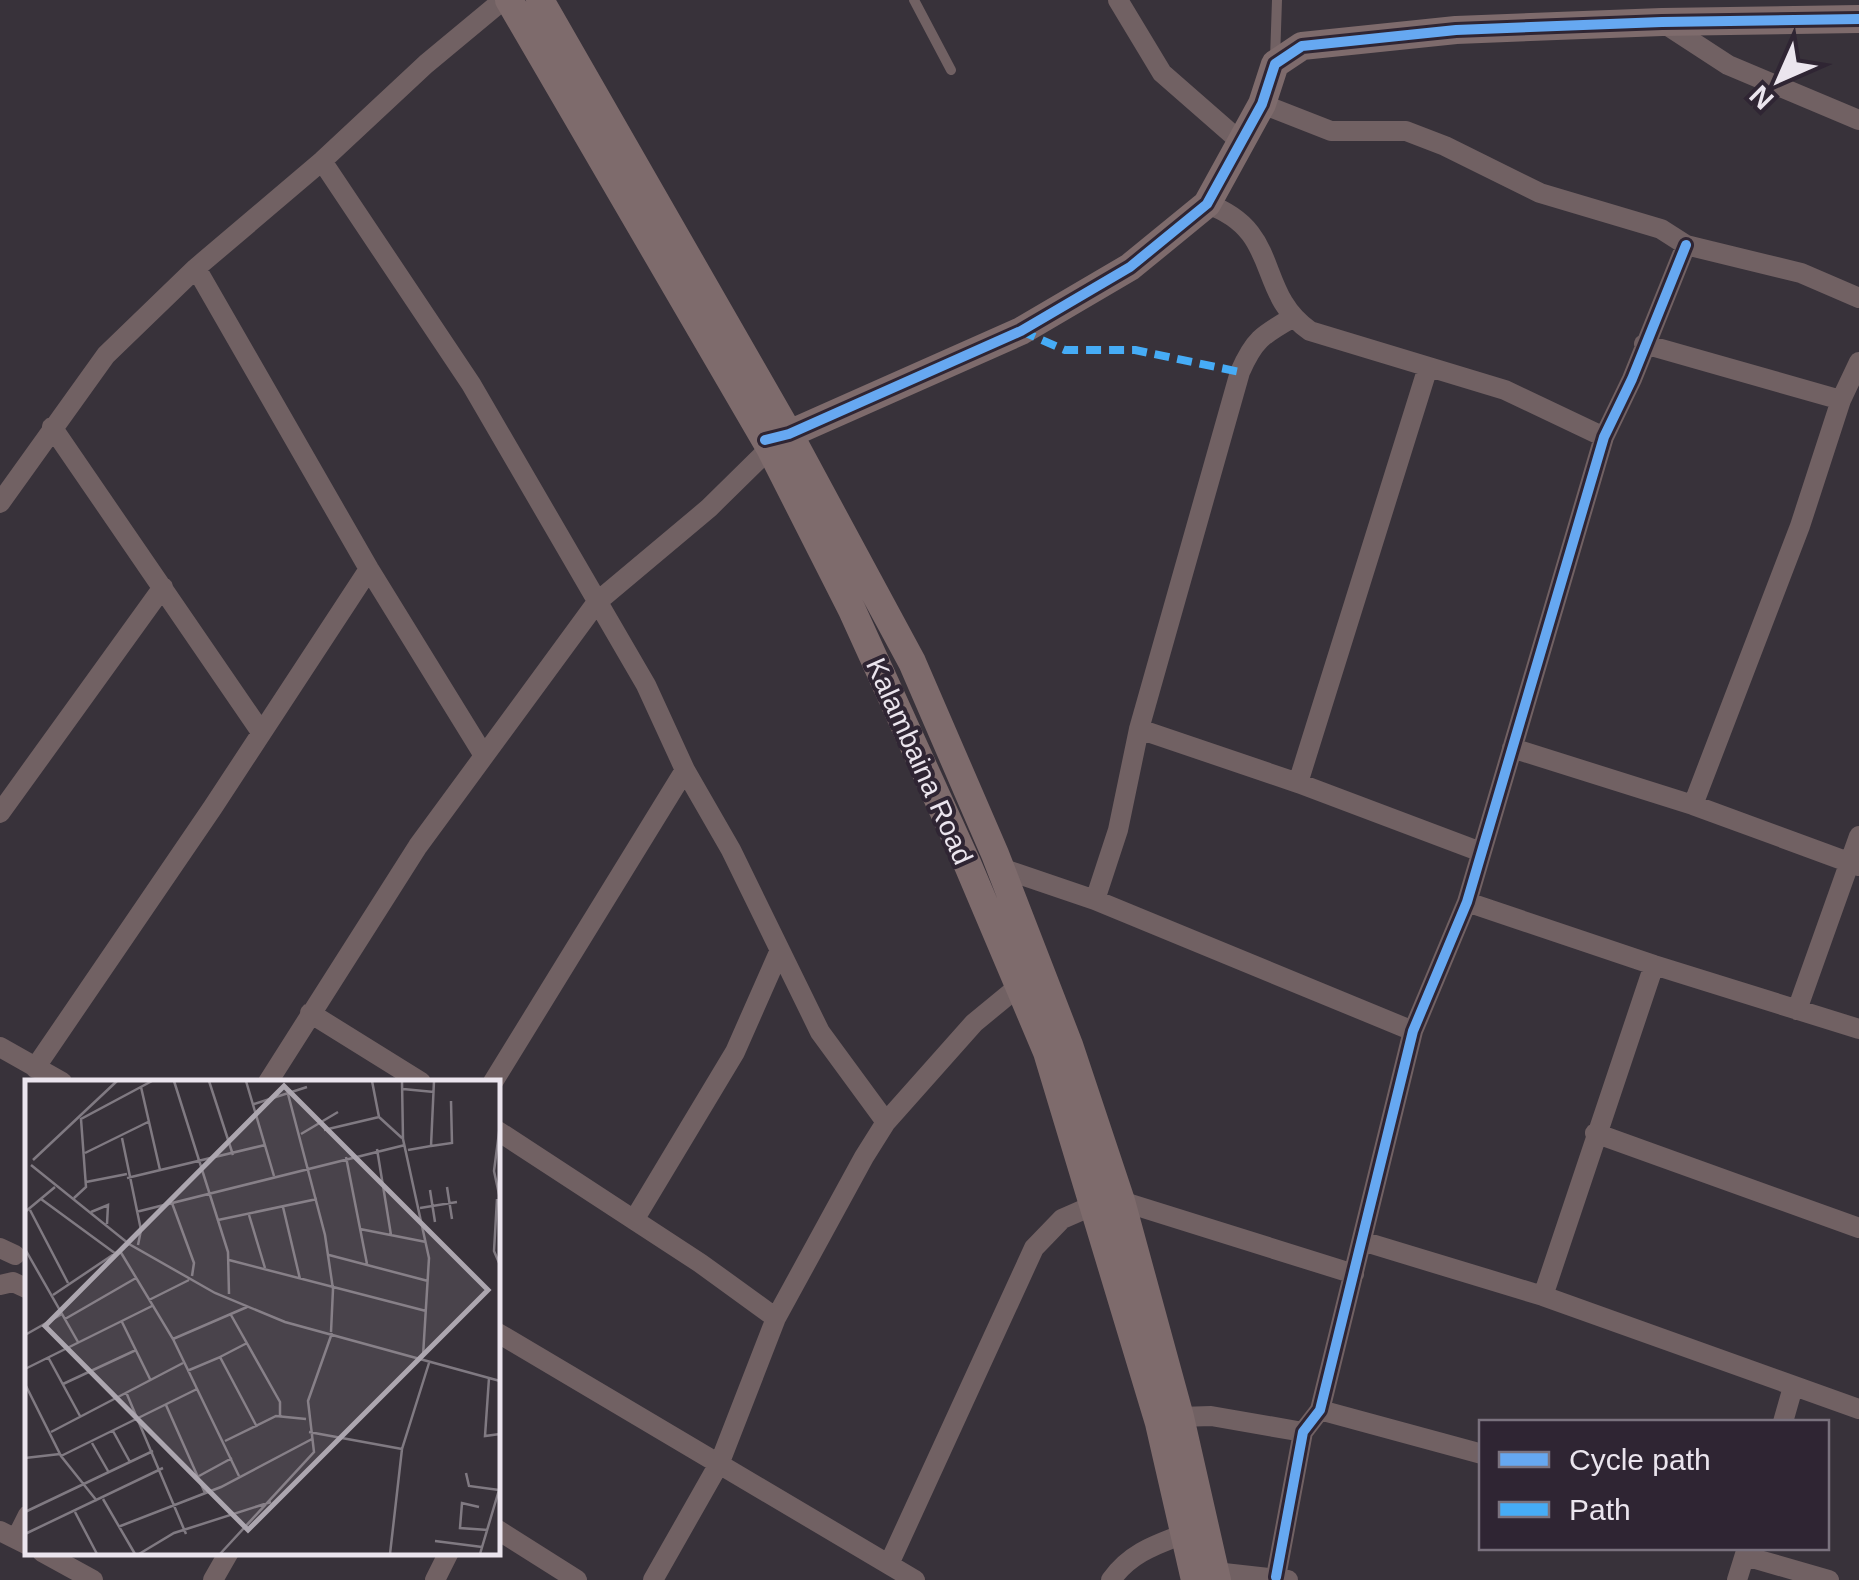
<svg xmlns="http://www.w3.org/2000/svg" width="1859" height="1580" viewBox="0 0 1859 1580" font-family="Arial,sans-serif">
  <style>
    .lines { fill: none; stroke-linecap: round; stroke-linejoin: round }
    .lane { stroke: #716163; stroke-width: 10 }
    .street { stroke: #716163; stroke-width: 20 }
    .secondary { stroke: #7e6b6c; stroke-width: 28 }
    .quiet { stroke: #46acf6; stroke-width: 8; stroke-dasharray: 15 8; stroke-linecap: butt }
    .cycleway-casing { stroke: #2f2533; stroke-width: 16 }
    .cycleway { stroke: #66a8f1; stroke-width: 10 }
    .labels { text-anchor: middle; stroke-width: 8; stroke-linejoin: round; paint-order: stroke }
    .street-label { font-size: 28px; fill: #ebe5ee; stroke: #2f2533 }
    .inset-road { fill: none; stroke: #807a82; stroke-width: 2.5 }
    .view { fill: #aca6af; fill-opacity: 0.15; stroke: #aca6af; stroke-width: 5 }
    .inset-edge { fill: none; stroke: #ebe5ee; stroke-width: 5 }
  </style>
  <rect width="100%" height="100%" fill="#38323a"/>
  <g class="lines">
    <path class="lane" d="M914,0l37,70
      M1275,59l2,-59"/>
    <path class="street" d="M1118,0l44,73 80,70
      M1662,22l66,43 131,55
      M1262,104l69,27h75l39,15 95,47 121,36 25,16 115,28 58,25
      M322,161l149,223 175,301 39,85 46,80 89,182 66,90
      M1207,204c76,27 47,88 103,127l195,59 99,47
      M196,268l173,301 114,185
      M1644,344l197,56
      M1428,367l-130,416 183,69
      M52,427l209,305
      M0,503l106,-148 90,-87 126,-107 104,-97 77,-64
      M1139,729l159,54
      M1512,748l181,57 166,61
      M1693,805l107,-279 41,-126 18,-38
      M0,813l163,-226
      M1001,868l94,32 318,131
      M1095,900l23,-70 21,-101 101,-357c14,-32 22,-37 52,-54
      M1467,902l187,63 205,64
      M1797,1010l62,-174
      M310,1013l111,69
      M0,1047l62,35
      M35,1068l178,-261 156,-238
      M268,1082l150,-236 179,-244 112,-94 61,-60
      M493,1082l192,-312
      M498,1131l202,132 76,55
      M1595,1133l264,95
      M1121,1201l233,73
      M634,1220l101,-168 45,-102
      M1362,1241l181,55 316,113
      M0,1248l15,7
      M0,1285l13,-3 15,7
      M1543,1296l111,-331
      M498,1333l417,247
      M1320,1410l162,44
      M1180,1417l31,-1 92,16
      M1783,1422l10,-35
      M498,1530l79,50
      M0,1531l28,14
      M16,1539l12,-24
      M42,1552l51,28
      M1745,1556l84,24
      M889,1564l145,-316 28,-29 32,-14
      M1215,1572l73,8
      M1276,1577l27,-145 17,-22 93,-379 54,-129 137,-465 28,-58 54,-134
      M213,1580l16,-28
      M435,1580l14,-28
      M653,1580l67,-118 56,-144 88,-161 22,-35 88,-99 45,-37
      M1111,1580c19,-27 44,-35 73,-46
      M1737,1580l10,-32"/>
    <path class="secondary" d="M509,0l261,448 82,162 115,253 80,189 112,371 36,157
      M540,0l249,434 123,228 83,192 74,191 52,156 59,216 37,163
      M773,438l16,-4 232,-103 109,-64 77,-63 55,-100 13,-40 27,-18 154,-16 206,-8 197,-3"/>
    <path class="quiet" d="M1021,331l44,19h70l105,22"/>
    <g class="cycleway-casing">
      <path id="cycleway" d="M765,440l24,-6 232,-103 109,-64 77,-63 55,-100 13,-40 27,-18 154,-16 206,-8 197,-3
        M1276,1577l27,-145 17,-22 93,-379 54,-129 137,-465 28,-58 54,-134"/>
    </g>
    <use href="#cycleway" class="cycleway"/>
  </g>
  <g class="labels">
    <g class="street-label">
      <text transform="translate(920 761) rotate(66)" y="10">Kalambaina Road</text>
    </g>
  </g>
  <g transform="translate(25 1080)">
    <rect width="475" height="475" fill="#38323a"/>
    <path class="inset-road" d="M149,1l54,171 1,42M184,1l24,74M221,1l28,95M347,1l7,36 23,21M377,1l1,58 26,119 -6,98M116,7l19,83M378,9l31,3M263,14l37,141 8,54 -2,43M229,24l53,-17M475,45l-6,46 6,28M299,50l55,-13M276,54l37,-22M97,58l19,92 -3,15M406,66l21,-3 -1,-42M352,69l14,86M383,70l23,-4 3,-65M60,73l65,-32M321,77l21,107M8,80l84,-79M6,85l98,79 86,49 70,29 215,59M102,98l138,-33M61,102l41,-8M422,107l5,32M405,110l5,32M49,118l12,-11 -5,-68 71,-38M16,119l75,55M472,119l-3,52 6,14M147,123l22,60 -2,13M258,127l17,72M395,128l37,-6M5,130l38,73M0,132l30,-25M66,132l17,-7 -1,19M111,132l269,-67M224,135l16,53M193,140l99,-21M335,149l66,13M0,169l53,93M95,171l53,88 66,137M304,175l99,26M204,180l197,51M28,215l76,-51M124,220l40,-20M206,235l49,87v14M40,239l71,-41M97,242l28,57M0,255l37,-21M148,259l74,-32M23,277l32,59M195,277l27,-14M0,289l127,-63M162,291l33,-14 37,70M464,298l-4,58 15,-2M0,304l36,72 36,45M38,304l73,-34M101,312l60,142M141,325l39,88M88,351l17,31M26,352l132,-69M284,352l93,17M200,361l51,-25 30,3M67,363l16,28M36,376l136,-67M0,378l35,-4M441,393l3,13 30,4M174,396l33,-18M78,419l32,55M454,427l-17,-4 -2,25 28,2M0,432l128,-61M50,432l22,42M93,447l103,-40 91,-48M0,454l138,-66M410,461l47,6M114,474l35,-21 97,-31M195,474l94,-102 -6,-51 24,-68M365,474l12,-105 27,-86M455,474l19,-64"/>
    <path class="view" d="M259,6l204,204 -240,240 -203,-204z"/>
    <rect width="475" height="475" class="inset-edge"/>
  </g>
  <rect x="1479" y="1420" width="350" height="130" fill="#2f2533" stroke="#7a727e" stroke-width="2.5"/>
  <rect x="1499" y="1452" width="50" height="15" fill="#66a8f1" stroke="#7a727e" stroke-width="2.5"/>
  <text x="1569" y="1470" font-size="30" fill="#ebe5ee">Cycle path</text>
  <rect x="1499" y="1502" width="50" height="15" fill="#46acf6" stroke="#7a727e" stroke-width="2.5"/>
  <text x="1569" y="1520" font-size="30" fill="#ebe5ee">Path</text>
  <g transform="translate(1779 80) rotate(225)" stroke="#2f2533" stroke-width="8" paint-order="stroke">
  <path d="M0-8L18 38L0 25L-18 38Z" fill="#ebe5ee"/>
  <text y="-15" font-size="28" font-weight="bold" text-anchor="middle" fill="#ebe5ee">N</text>
  </g>
</svg>
